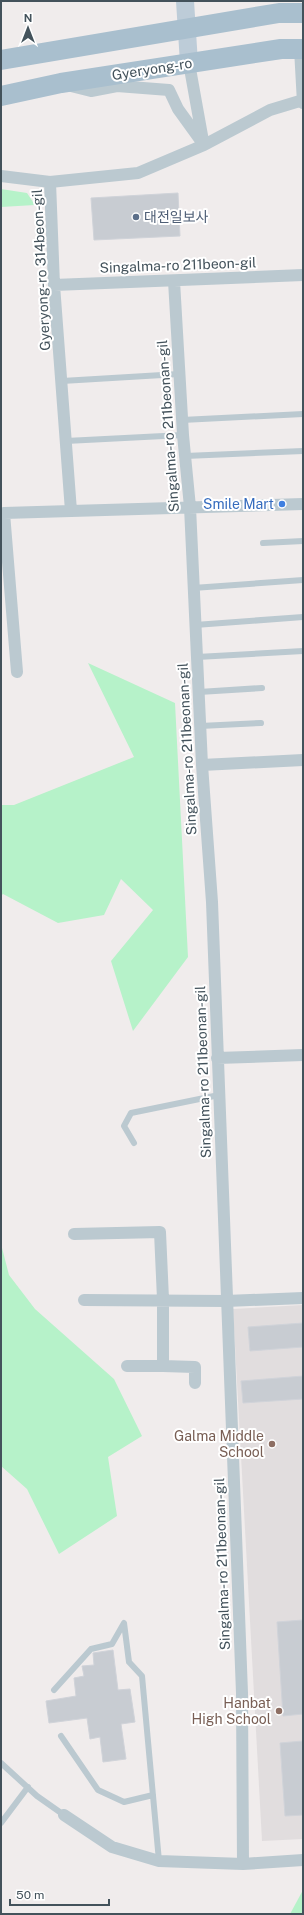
<svg xmlns="http://www.w3.org/2000/svg" width="304" height="1915" viewBox="0 0 304 1915" font-family="'Public Sans','Noto Sans KR',sans-serif">
  <style>
    .education { fill: #e1ddde }
    .green { fill: #b6f2c9 }
    .building { fill: #c8ccd2; stroke: #d0d3d9 }
    .lines { fill: none; stroke-linecap: round; stroke-linejoin: round }
    .lane { stroke: #bbc9d0; stroke-width: 6 }
    .street { stroke: #bbc9d0; stroke-width: 12 }
    .secondary { stroke: #bdccd8; stroke-width: 18 }
    .primary { stroke: #a9bfce; stroke-width: 20 }
    .service-dot { fill: #5c6f8a; stroke: #fff; stroke-width: 1.5 }
    .shop-dot { fill: #3f7fe0; stroke: #fff; stroke-width: 1.5 }
    .education-dot { fill: #8d6e63; stroke: #fff; stroke-width: 1.5 }
    .labels { text-anchor: middle; stroke-width: 4; stroke-linejoin: round; paint-order: stroke }
    .street-label { font-size: 14px; fill: #43525b; stroke: #fff }
    .service-label { font-size: 14px; fill: #4e5e75; stroke: #fff; text-anchor: start }
    .shop-label { font-size: 14px; fill: #366cbe; stroke: #fff; text-anchor: end }
    .education-label { font-size: 14px; fill: #785e54; stroke: #fff; text-anchor: end }
  </style>
  <rect width="100%" height="100%" fill="#f0ecec"/>
  <path class="education" d="M303,1305v534l-41,2 -29,-532z"/>
  <path class="green" d="M1,189l26,4 8,12 -34,2z
    M88,663l87,40 13,254 -55,74 -22,-70 42,-51 -32,-31 -17,36 -46,8 -55,-29 -2,2v-91h13l120,-48z
    M1,1244l8,31 26,34 79,70 28,57 -34,21 9,59 -58,38 -32,-65 -26,-23z
    M303,1890v24h-13z"/>
  <path class="building" d="M178,193l2,43 -86,4 -3,-42z
    M303,1323v24l-53,4 -2,-24z
    M303,1376v23l-60,4 -2,-22z
    M303,1620v94l-20,2 -6,-94z
    M113,1650l5,40 12,-1 5,33 -14,2 5,35 -23,3 -3,-25 -10,2 -3,-21 -38,5 -3,-22 30,-5 -2,-18 10,-2 -2,-10 12,-1 -1,-12z
    M303,1741v74l-18,1 -5,-73z"/>
  <g class="lines">
    <path class="lane" d="M62,381l117,-7
      M182,420l121,-6
      M66,441l117,-6
      M185,456l118,-5
      M263,543l40,-2
      M193,588l110,-8
      M195,625l108,-8
      M197,657l106,-6
      M199,692l63,-4
      M200,726l61,-3
      M134,1143l-10,-17 7,-13 88,-18
      M54,1690l37,-41 21,-5 12,-21 5,39 13,14 17,185
      M61,1736l37,54 26,12 29,-7
      M1,1763l36,33 27,19
      M1,1823l27,-36"/>
    <path class="street" d="M300,49l3,54
      M189,63l14,78
      M71,86l20,5 26,-5 52,4 9,19 26,36
      M1,176l49,6 88,-9 66,-28 66,-35 33,-10
      M50,182l4,103 17,226
      M174,281l9,154 7,72 12,258 10,137 30,791 1,171
      M54,285l249,-10
      M17,672l-13,-159 299,-9
      M202,765l101,-5
      M217,1058l86,-3
      M74,1234l86,-2 3,67v67l32,1v16
      M84,1300l142,1 77,-3
      M127,1366h36
      M64,1815l48,32 47,14 84,3 60,-4"/>
    <path class="secondary" d="M185,1l4,62"/>
    <path class="primary" d="M1,60l278,-47h24
      M1,96l60,-13 220,-34h22"/>
  </g>
  <circle class="service-dot" cx="136" cy="217" r="4"/>
  <circle class="shop-dot" cx="282" cy="504" r="4"/>
  <g class="education-dot">
    <circle cx="272" cy="1444" r="4"/>
    <circle cx="279" cy="1711" r="4"/>
  </g>
  <g class="labels">
    <g class="street-label">
      <text transform="translate(152 69) rotate(-9)" y="5">Gyeryong-ro</text>
      <text transform="translate(178 265) rotate(-2)" y="5">Singalma-ro 211beon-gil</text>
      <text transform="translate(41 270) rotate(-93)" y="5">Gyeryong-ro 314beon-gil</text>
      <text transform="translate(168 426) rotate(-94)" y="5">Singalma-ro 211beonan-gil</text>
      <text transform="translate(187 749) rotate(-93)" y="5">Singalma-ro 211beonan-gil</text>
      <text transform="translate(203 1072) rotate(-92)" y="5">Singalma-ro 211beonan-gil</text>
      <text transform="translate(222 1564) rotate(-92)" y="5">Singalma-ro 211beonan-gil</text>
    </g>
    <g class="service-label">
      <text x="144" y="222">대전일보사</text>
    </g>
    <g class="shop-label">
      <text x="274" y="509">Smile Mart</text>
    </g>
    <g class="education-label">
      <text x="264" y="1441">Galma Middle<tspan x="264" dy="16">School</tspan></text>
      <text x="271" y="1708">Hanbat<tspan x="271" dy="16">High School</tspan></text>
    </g>
  </g>
  <rect width="304" height="1915" fill="none" stroke="#43525b" stroke-width="4"/>
  <g transform="translate(28 28)" stroke="#ffffff" stroke-width="3" paint-order="stroke">
  <path d="M0-3L7 15L0 10L-7 15Z" fill="#43525b"/>
  <text y="-6" font-size="11" font-weight="bold" text-anchor="middle" fill="#43525b">N</text>
  </g>
  <path d="M10 1899v6h99v-6" fill="none" stroke="#43525b" stroke-width="2"/>
  <text x="16" y="1899" font-size="12" fill="#43525b" stroke="#ffffff" stroke-width="3" paint-order="stroke">50 m</text>
</svg>
